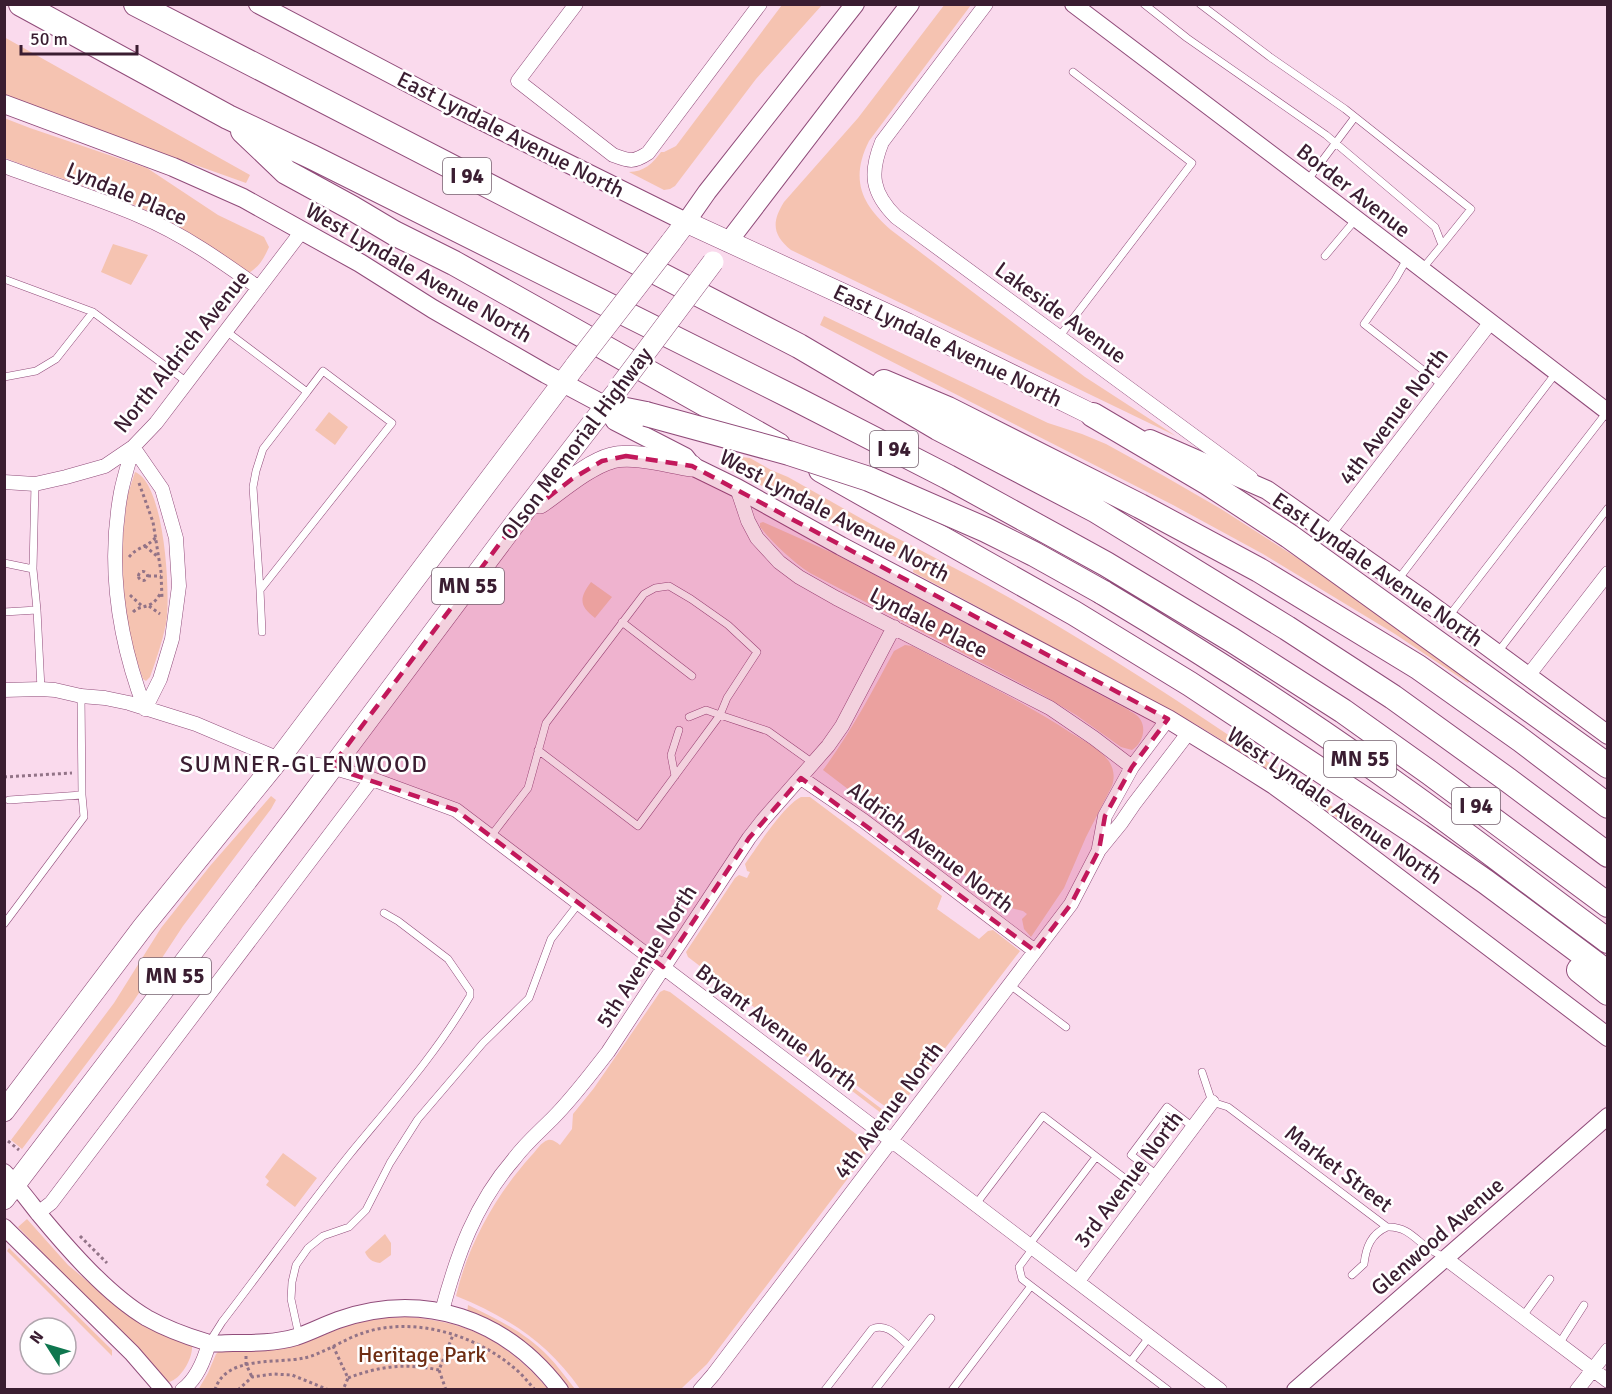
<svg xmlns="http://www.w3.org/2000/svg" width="1612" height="1394" viewBox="0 0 1612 1394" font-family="Signika,sans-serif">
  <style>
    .green { fill: #f5c3b1 }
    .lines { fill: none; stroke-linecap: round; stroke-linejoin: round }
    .service-casing { stroke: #904c7a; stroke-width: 8 }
    .minor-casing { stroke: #904c7a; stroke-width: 15 }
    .tertiary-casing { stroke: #904c7a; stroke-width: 18 }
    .secondary-casing { stroke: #904c7a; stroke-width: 20 }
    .primary-casing { stroke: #904c7a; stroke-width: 22 }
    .motorway-casing { stroke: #904c7a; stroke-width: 26 }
    .path { stroke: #927387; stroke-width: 3; stroke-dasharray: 3 3; stroke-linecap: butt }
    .service { stroke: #fff; stroke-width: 7 }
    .minor { stroke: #fff; stroke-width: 14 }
    .tertiary { stroke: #fff; stroke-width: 16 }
    .secondary { stroke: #fff; stroke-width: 18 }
    .primary { stroke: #fff; stroke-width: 21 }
    .motorway { stroke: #fff; stroke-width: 24 }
    .primary-bridge-casing { stroke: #904c7a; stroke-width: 22; stroke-linecap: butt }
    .motorway-bridge-casing { stroke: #904c7a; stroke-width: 26; stroke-linecap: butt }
    .primary-bridge { stroke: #fff; stroke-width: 21 }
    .motorway-bridge { stroke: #fff; stroke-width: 24 }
    .marked { fill: #c2185b; fill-opacity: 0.2; stroke: #c2185b; stroke-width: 4.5; stroke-dasharray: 12 8; stroke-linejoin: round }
    .labels { text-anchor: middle; stroke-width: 5; stroke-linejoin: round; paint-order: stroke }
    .shield { fill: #fff; stroke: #75616f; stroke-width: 1.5 }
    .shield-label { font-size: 21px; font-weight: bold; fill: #3a1d31 }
    .street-label { font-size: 22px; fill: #3a1d31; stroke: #fff }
    .park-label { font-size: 22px; fill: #6e2d13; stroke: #fff }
    .neighbourhood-label { font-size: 24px; letter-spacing: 1.5px; fill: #3a1d31; stroke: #fff }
  </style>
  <rect width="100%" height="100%" fill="#fadaed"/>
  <path class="green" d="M945,4l26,1 -102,136c-19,38 -8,63 22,89l194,147 91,59 -385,-186c-18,-15 -20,-27 -7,-48l74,-84z
    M782,5h40l-66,74 -81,107 -5,3 -6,1 -35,-18c15,0 24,-9 32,-20h3l12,-6z
    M4,37l246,138 -4,8c-80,-29 -162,-56 -241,-88z
    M4,118l26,10 117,40 71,47 46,22 5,10c-5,11 -9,19 -20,26l-9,-4c-20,-15 -42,-32 -64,-44 -54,-30 -115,-45 -171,-67z
    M113,244l35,11 -17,30 -30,-13z
    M824,316l224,107 34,11 24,10 58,32 57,33 114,73 137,95 -4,6 -73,-49 -132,-80 -90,-49 -353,-180z
    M329,412l19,15 -13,18 -20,-15z
    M733,456l17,2 21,12 17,7c36,20 71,41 107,60 38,20 76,39 113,60 125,71 244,153 362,236l-5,5c-55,-40 -110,-79 -170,-114l-282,-152 1,-5 -191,-102 2,-4z
    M135,472c30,11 36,124 31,152 -4,19 -10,36 -16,53l-4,4 -3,-2 -12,-35 -8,-41 -3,-38 7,-68z
    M763,522l72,32 292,155c4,3 10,5 13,10 7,10 2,25 -8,31l-11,-3 -45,-32 -35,-21 -231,-121c-19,-13 -35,-28 -50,-46v-4z
    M591,582l21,15 -17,21c-16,-12 -16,-20 -4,-36z
    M905,645l7,1c54,28 109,54 159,87 12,7 29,16 37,27 6,8 7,17 4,26l-26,51 -22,51 -33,49 -7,-8 -2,-10 5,-5 -4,-3 -12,-3 -103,-73 -85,-65c28,-38 49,-78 71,-119z
    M271,796l5,4 -5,9 -88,117 -50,76 -111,147 -11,-9 103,-137 47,-75 49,-62z
    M801,797h9l132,99 -5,13 42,30 9,-8 5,-1 27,21 -124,161 -4,-1 -16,-11 -188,-143 -2,-5 49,-74 4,-3 8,3 3,-6 -3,-1 -2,-7c13,-18 38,-58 56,-67z
    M664,990l6,2 190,145 4,4 3,10 -3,6 -157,207 -25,24 -1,2 -101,-1c-32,-46 -72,-72 -124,-93 12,-52 40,-101 75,-140 5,-5 10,-14 17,-16 5,-1 9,3 12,5l12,-16 1,-15 21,-26 62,-90 4,-6z
    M767,1022l120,91v2l-6,-2 -113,-86z
    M283,1153l34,25 -22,29 -29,-22 3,-4 -4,-4z
    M27,1219l41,46 37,31 87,50c1,12 -11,33 -23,36l-5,-3 -146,-152z
    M385,1234l6,9v12l-11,8c-8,-1 -12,-4 -15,-11z
    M9,1248l103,102v6l-105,-105z
    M468,1305c29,14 58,28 80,51 10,10 18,22 27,33h-6c-19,-28 -48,-55 -80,-69 -7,-3 -15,-3 -22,-6z
    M408,1317c63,5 99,25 141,73h-351l10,-17 8,-19 3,-3 88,-10 42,-16 32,-7z"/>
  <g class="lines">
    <g class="service-casing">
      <path id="service" d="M1144,4l43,34 139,97 109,92 7,18 29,-36 -126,-100 -75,-52 -70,-53
        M1307,181l48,-64
        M1325,256l31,-37
        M1407,259l-12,21 -31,44 78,61
        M1423,268l19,-23
        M4,279l89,33
        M226,331l81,61 -44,57 -7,22 -3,16 7,103
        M1059,337l133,-174 -119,-91
        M4,377l32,-6 20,-12 37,-47 94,70
        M4,563l29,6 2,-85
        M33,569l4,41
        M1397,581l159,-208
        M4,612l33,-2 4,79
        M1449,616l158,-204
        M622,622l70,54
        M262,632l-2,-42 132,-167 -69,-52 -16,21
        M1498,652l110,-144
        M81,696l1,99
        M538,750l100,76 82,-111 -14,-5 -17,7
        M675,776l-4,-21 8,-25
        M491,836l37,-48 18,-65 98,-129 11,-6 14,-2 22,13 37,26 29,27 -30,46 -7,17 48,16 45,32
        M4,924l80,-107 -2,-22 -73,5
        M1010,985l56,42
        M1202,1072l10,30 16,5 159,120c17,-1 26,9 38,19 6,5 14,8 20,12
        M1157,1175l-26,-20 36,-48 26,20
        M976,1204l67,-88 101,77
        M1029,1245l67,-88
        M1033,1248l-14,19 3,12 146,111
        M1352,1275l12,-11c2,-17 7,-30 23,-37
        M1523,1316l27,-37
        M299,1336l-8,-37 1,-17 4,-17 12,-17 15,-12 26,-9 17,-17 24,-47 28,-44 65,-76 46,-45 22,-59 28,-36
        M210,1341l12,-19c43,-56 84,-113 128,-168 42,-51 86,-100 120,-158v-5l-22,-32 -50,-38 -14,-8
        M1559,1344l25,-39
        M1131,1361l19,-25
        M825,1390l47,-61c15,-7 26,8 37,17
        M875,1390l56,-72
        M952,1390l79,-104"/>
    </g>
    <g class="minor-casing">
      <path id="minor" d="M576,4l-58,77 95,74c16,6 20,8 35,-2l112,-149
        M986,4l-104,138c-13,32 -10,51 14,75l355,261
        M4,166c45,17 91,31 136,50 43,18 81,45 119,72
        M133,447l29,42 14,49 3,48 -7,53 -12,40 -15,30
        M133,447c-4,15 -9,30 -12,45 -14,75 -3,146 24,217
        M4,482l31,2 31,-7 39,-11 28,-19 23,-24 146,-192
        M737,488l11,33 9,17 22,24 20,15 37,21 214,110 44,30 38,29
        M1328,534l162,-211
        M1528,676l80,-103
        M4,690l37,-1 14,1 26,6 24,2 24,5 67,21 83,35 52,8 41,12 84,31 764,580
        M801,778l63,43 171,130
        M1099,848l6,-32 27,-49 36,-48
        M38,1213l13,-10 321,-424
        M1445,1258l163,123
        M1078,1281l134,-179
        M442,1311c15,-56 33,-107 72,-152 11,-15 25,-27 38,-40 21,-21 38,-44 56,-67l141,-214 14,-18 65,-74 14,-20 52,-99
        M182,1390c15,-11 22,-29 27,-47
        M700,1390l13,-15 358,-471 28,-54 22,-27 13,-19 55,-72
        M1577,1390l31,-40"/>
    </g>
    <g class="tertiary-casing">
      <path id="tertiary" d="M1073,4l234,177 301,231
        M4,1172c13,13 24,28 35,42 29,35 69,81 108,104 18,10 39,18 59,24 8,3 18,1 27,1 21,0 43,0 63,-6 15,-5 28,-12 42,-17 86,-30 168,-1 222,70
        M4,1227l128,126 32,37
        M1295,1390l313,-274"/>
    </g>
    <g class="secondary-casing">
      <path id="secondary" d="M258,4l188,99 240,119 21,-30 148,-188
        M4,104l169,63 70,31 117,65 73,46 113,65 60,32 9,15 70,36 7,9 45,22 104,58 327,173 65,40 41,26 40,29 294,223
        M728,242l182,-238
        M1150,439l117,51 156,109 185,136"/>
    </g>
    <g class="primary-casing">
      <path id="primary" d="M671,242l15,-20 222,102 185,91
        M540,503c20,-14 49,-39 72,-45 21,-6 58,5 80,8
        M4,1111l139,-184 136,-168 297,-394
        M4,1199l295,-387 217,-290 99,-128"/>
    </g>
    <g class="motorway-casing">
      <path id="motorway" d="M21,4l207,113 84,40 484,242 152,78 158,87 126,76 111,71 87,62 178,132
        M136,4l663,342 139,82 157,82 192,118 106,69 115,83 100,75
        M243,131l43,41 66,36 42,25 60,30 324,182
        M884,382l64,27 192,97 119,64 159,97 103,73 87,66
        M606,406l40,8
        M1093,415l115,68 81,53 319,230
        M821,470l253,143 116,71 230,152 66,46 122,91
        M1102,592c102,61 201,125 297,194 71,50 139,104 209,155
        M1579,970l29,23"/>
    </g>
    <path class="path" d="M139,483l14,39 8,50 1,27
      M145,546l13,11
      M129,557c9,-11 18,-9 27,-20
      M138.5 576a4.5 4.5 0 1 1 9 0a4.5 4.5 0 1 1-9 0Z
      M148,576h13
      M130,595l12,11
      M149,606l11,8
      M133,612c6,-6 11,-4 18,-8 4,-2 7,-7 10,-11
      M4,777l68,-4
      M8,1141l11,9
      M80,1236l27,27
      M333,1346l15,32 -5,12
      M246,1356v8l6,13
      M348,1378c32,-12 57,-15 91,-8
      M215,1390c10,-35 62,-26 89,-32 19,-4 40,-19 59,-25 49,-17 111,1 150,34 8,6 15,15 22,23
      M238,1390l14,-13 21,-3 19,1 37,15
      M446,1390l-7,-20 14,-35"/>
    <use href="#service" class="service"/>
    <use href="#minor" class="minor"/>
    <use href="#tertiary" class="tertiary"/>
    <use href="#secondary" class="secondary"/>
    <use href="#primary" class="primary"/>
    <use href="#motorway" class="motorway"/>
    <g class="primary-bridge-casing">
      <path id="primary-bridge" d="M576,365l95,-123
        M618,389l95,-127"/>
    </g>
    <g class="motorway-bridge-casing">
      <path id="motorway-bridge" d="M646,414l143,39 80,26 117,51 48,24 68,38"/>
    </g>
    <use href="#primary-bridge" class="primary-bridge"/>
    <use href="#motorway-bridge" class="motorway-bridge"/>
  </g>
  <path class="marked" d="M626,456l66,10 476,253 -36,48 -27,49 -6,34 -28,54 -36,47 -234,-173 -52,60 -86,129 -207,-157 -125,-43 185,-245 56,-43 30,-18z"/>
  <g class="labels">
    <g class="shield">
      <rect x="443" y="158" width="48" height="36" rx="4.5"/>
      <rect x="870" y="431" width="48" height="36" rx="4.5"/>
      <rect x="432" y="568" width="72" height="36" rx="4.5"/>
      <rect x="1324" y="741" width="72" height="36" rx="4.5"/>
      <rect x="1452" y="788" width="48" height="36" rx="4.5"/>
      <rect x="139" y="958" width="72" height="36" rx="4.5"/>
    </g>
    <g class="shield-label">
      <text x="467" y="183">I 94</text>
      <text x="894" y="456">I 94</text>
      <text x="468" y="593">MN 55</text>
      <text x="1360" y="766">MN 55</text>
      <text x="1476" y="813">I 94</text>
      <text x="175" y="983">MN 55</text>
    </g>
    <g class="street-label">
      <text transform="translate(511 134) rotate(27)" y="8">East Lyndale Avenue North</text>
      <text transform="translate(1354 190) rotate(38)" y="8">Border Avenue</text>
      <text transform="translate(127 193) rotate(23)" y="8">Lyndale Place</text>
      <text transform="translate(419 272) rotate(30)" y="8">West Lyndale Avenue North</text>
      <text transform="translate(1061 312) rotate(36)" y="8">Lakeside Avenue</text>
      <text transform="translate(948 345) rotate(26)" y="8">East Lyndale Avenue North</text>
      <text transform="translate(181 351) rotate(-51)" y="8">North Aldrich Avenue</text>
      <text transform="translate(1393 416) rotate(-53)" y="8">4th Avenue North</text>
      <text transform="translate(576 443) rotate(-53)" y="8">Olson Memorial Highway</text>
      <text transform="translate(835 515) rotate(28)" y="8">West Lyndale Avenue North</text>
      <text transform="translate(1378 569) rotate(35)" y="8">East Lyndale Avenue North</text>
      <text transform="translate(929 622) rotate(27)" y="8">Lyndale Place</text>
      <text transform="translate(1335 805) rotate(35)" y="8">West Lyndale Avenue North</text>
      <text transform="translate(931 847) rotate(37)" y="8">Aldrich Avenue North</text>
      <text transform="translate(646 956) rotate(-57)" y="8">5th Avenue North</text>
      <text transform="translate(777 1027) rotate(37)" y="8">Bryant Avenue North</text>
      <text transform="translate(888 1110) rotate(-53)" y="8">4th Avenue North</text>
      <text transform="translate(1339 1168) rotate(37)" y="8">Market Street</text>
      <text transform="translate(1128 1179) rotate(-53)" y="8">3rd Avenue North</text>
      <text transform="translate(1437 1236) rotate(-41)" y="8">Glenwood Avenue</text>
    </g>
    <g class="park-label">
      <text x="422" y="1362">Heritage Park</text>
    </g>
    <g class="neighbourhood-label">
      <text x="304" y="772">SUMNER-GLENWOOD</text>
    </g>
  </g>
  <rect width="1612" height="1394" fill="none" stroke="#3a1d31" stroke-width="12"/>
  <g transform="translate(48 1346) rotate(307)"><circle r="28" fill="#ffffff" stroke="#b0a5ad" stroke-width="1.5"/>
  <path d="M0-4.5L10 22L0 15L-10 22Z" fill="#0f774f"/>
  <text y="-9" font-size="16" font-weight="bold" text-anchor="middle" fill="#3a1d31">N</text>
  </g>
  <path d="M21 45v9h116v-9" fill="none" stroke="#3a1d31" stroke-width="3"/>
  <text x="30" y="45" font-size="18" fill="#3a1d31" stroke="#ffffff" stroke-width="4.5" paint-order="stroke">50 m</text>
</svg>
